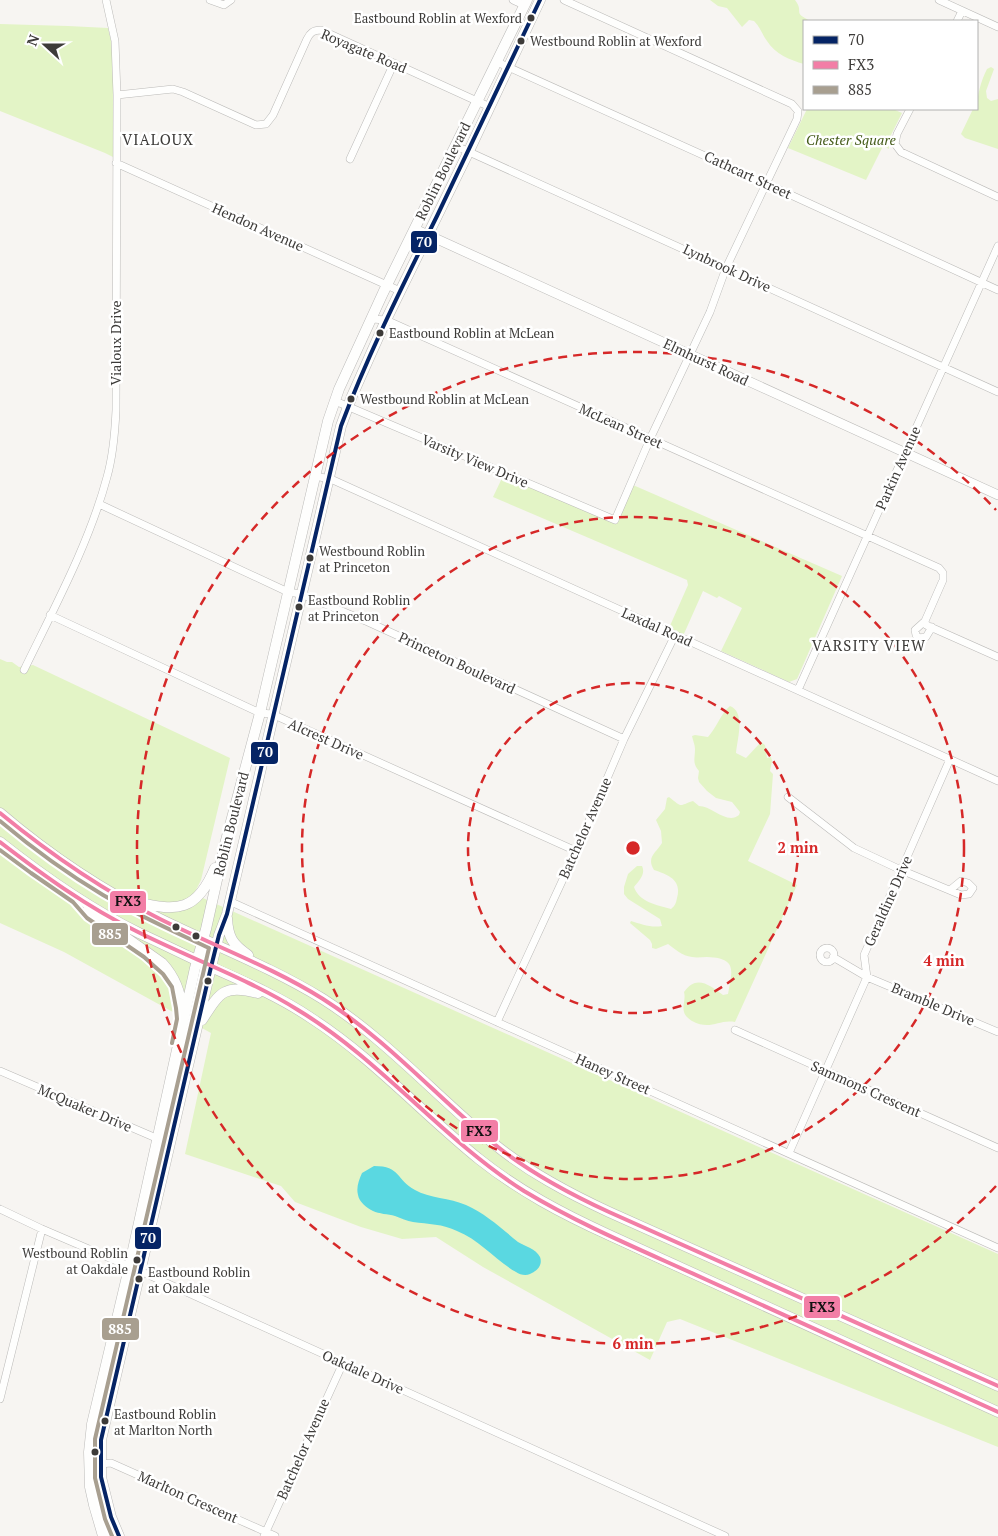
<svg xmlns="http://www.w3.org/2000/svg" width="998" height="1536" viewBox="0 0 998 1536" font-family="'PT Serif',serif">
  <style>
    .green { fill: #e3f4c6 }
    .water { fill: #5ad8e1 }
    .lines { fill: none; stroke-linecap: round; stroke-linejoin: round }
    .minor-casing { stroke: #bbbab8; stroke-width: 8 }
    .tertiary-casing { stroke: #bbbab8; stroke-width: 10 }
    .secondary-casing { stroke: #bbbab8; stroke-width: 11 }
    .minor { stroke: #fefefd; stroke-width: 7 }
    .tertiary { stroke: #fefefd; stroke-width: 9 }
    .secondary { stroke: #fefefd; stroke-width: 10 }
    .bus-1-casing { stroke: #fff; stroke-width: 8 }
    .bus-2-casing { stroke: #fff; stroke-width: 8 }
    .bus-3-casing { stroke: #fff; stroke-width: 8 }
    .bus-1 { stroke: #052465; stroke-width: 4 }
    .bus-2 { stroke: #f27ea6; stroke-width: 4 }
    .bus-3 { stroke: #a89f90; stroke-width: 4 }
    .ring { fill: none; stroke: #d62828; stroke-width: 2.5; stroke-dasharray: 9 6 }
    .bus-dot { fill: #3d3b39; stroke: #fff; stroke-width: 2 }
    .labels { text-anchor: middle; stroke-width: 5; stroke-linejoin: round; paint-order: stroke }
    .bus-label { font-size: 13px; fill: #3d3b39; stroke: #fff; text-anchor: start }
    .street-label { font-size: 14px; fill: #3d3b39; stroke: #fff }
    .park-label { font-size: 14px; font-style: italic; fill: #455c1a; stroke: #fff }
    .neighbourhood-label { font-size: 15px; letter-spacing: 1px; fill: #3d3b39; stroke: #fff }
    .centre { fill: #d62828; stroke: #fff; stroke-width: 2.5 }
    .ring-label { font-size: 15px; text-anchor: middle; font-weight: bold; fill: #d62828; stroke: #fff; stroke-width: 5; stroke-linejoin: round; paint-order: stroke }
    .line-badge { stroke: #fff; stroke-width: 2 }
    .badge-label { font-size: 14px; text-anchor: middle; font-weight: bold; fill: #fff }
    .pale-badge-label { font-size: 14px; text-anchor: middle; font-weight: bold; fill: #111 }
  </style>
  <rect width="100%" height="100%" fill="#f7f5f2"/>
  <path class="green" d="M710,0h85c10,13 -4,12 16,21h-7v43c-14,-4 -29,-10 -37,-23 -5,-7 -7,-14 -13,-20l-5,-1 -7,7 -15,-19 -9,-2z
    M0,24l68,2 40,2 5,21v108l-8,-4 -105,-42z
    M991,67l3,2 -8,22 1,7 4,3 7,-2v50l-33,-11 -4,-4 12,-25h4c0,-14 4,-28 10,-40z
    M807,109h86l9,4 -14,28 1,8 -6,-3 -17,34 -78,-32z
    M503,476l113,47 17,-38 209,91 -45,103 -8,3 -68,-31 21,-43 -23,-12 -2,2 -14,-7 -20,45 -14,-8 19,-43 -1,-5 -194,-83z
    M0,659l7,3h5l7,5 14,-2 197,93 -29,122 -7,14 804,360v193l-318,-128 -13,3 -17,38 -167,-93 -47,-30 -34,2 -41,-12 -66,-25 -14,-16 -96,-32 26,-121 -147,-81 -64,-29z
    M730,706c16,6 7,34 6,47l10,5 15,-16 4,3 2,13 4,-1 1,4 -2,10 3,3 -3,40 -22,47 49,24 -62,137c-17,-3 -24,9 -43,-1 -3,-2 -7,-5 -8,-9 -2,-6 2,-13 0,-20 12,-18 26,-7 39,3l5,-1c4,-23 10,-36 -21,-37 -5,0 -10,1 -15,0 -10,-1 -17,-8 -24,-13l-12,5 -4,-1v-4l-2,-4 -20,-17 1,-2c10,3 20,7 31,5l-2,-7 -32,-20 -4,-5v-7l4,-13 9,-8h5c4,8 -3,15 -8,21 5,15 23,18 37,22 4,-3 5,-6 6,-11 5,-18 -8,-23 -23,-28 -8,-13 2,-17 8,-27l-1,-12 -5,-11 9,-11 2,-11 2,-1c14,11 9,9 24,4l6,5c13,0 28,19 40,9l1,-3 -8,-10 -16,-4 -9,-7 -8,-9 -1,-4 1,-7c-7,-8 -4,-12 -4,-22 0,-4 -2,-8 -3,-13l3,-1 13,2c9,-10 13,-24 22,-31z"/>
  <path class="water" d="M374,1166c27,0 22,14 41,24 14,8 35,8 51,15 20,9 35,23 52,37 7,4 18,7 22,15 3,8 -3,14 -10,17 -4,2 -10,1 -14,-2 -21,-12 -36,-32 -59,-41 -14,-7 -29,-7 -44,-9 -6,-1 -12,-4 -18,-6 -7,-2 -16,-2 -22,-5 -6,-3 -14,-9 -15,-16 -2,-8 1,-15 4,-22z"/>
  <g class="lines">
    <g class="minor-casing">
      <path id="minor" d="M210,0l14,5 7,-5
        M513,0l11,5
        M939,0l59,27
        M957,21l5,-10
        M497,62l270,122 231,106
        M117,95l56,-6 10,3 73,33 10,-1 7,-9 34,-76c3,-6 6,-9 14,-9l169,77
        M910,109l-13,25 -2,10 6,8 97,45
        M456,146l542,246
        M350,159l44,-96
        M116,163l284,128
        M372,319l14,1 553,248 4,5v7l-18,41 1,4 72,32
        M335,401l280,119 35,-81 60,-127 16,-44 71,-149 1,-8 -6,-7 -228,-104
        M316,476l17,4 665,301
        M99,504l189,88 13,2 67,28 256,117
        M50,615l210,98 12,1 304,137
        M925,621l-10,9 1,5 3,3 7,-1 6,-10
        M24,670c30,-62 65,-126 83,-193 6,-21 8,-45 9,-67l1,-315 -2,-54 -9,-41
        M798,690l200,-444
        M788,797l66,51 47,22 60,25 8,-1 4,-6 -5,-5 -7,-2 -11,9
        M229,901l769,347
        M820 955a7 7 0 1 1 14 0a7 7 0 1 1-14 0Z
        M833,957l34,20 131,55
        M497,1022l79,-171 48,-112 51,-104
        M735,1030l263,118
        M0,1071l170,73
        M789,1153l78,-176 -3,-22 86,-196
        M0,1209l42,20 98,42 585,265
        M0,1399l42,-170
        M100,1464l11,-1 164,73
        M264,1536l79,-173"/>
    </g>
    <g class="tertiary-casing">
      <path id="tertiary" d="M415,229l583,266"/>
    </g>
    <g class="secondary-casing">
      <path id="secondary" d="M0,813c48,41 103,78 160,106 55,27 111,48 163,80 63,40 113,97 170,144 35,29 75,50 116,69l389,174
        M0,842c43,34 90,67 139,91 24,11 48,23 72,34 34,15 69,30 100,51 62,40 111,95 168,141 40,32 84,55 130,76l389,177
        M137,902c41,10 60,9 78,-34
        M88,910l3,3 71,50c13,14 19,29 20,48
        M227,918c1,19 5,26 21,37
        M202,1020c18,-28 22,-36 56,-27
        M103,1536l-9,-31 -4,-18 -1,-35 3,-28 37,-156 66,-300 11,-39 19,-85 35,-131 68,-292 11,-32 44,-96 144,-293
        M119,1536l-8,-19 -10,-40v-37l110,-473 8,-32 8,-21 114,-488 11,-30 34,-76 83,-169 71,-151"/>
    </g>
    <use href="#minor" class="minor"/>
    <use href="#tertiary" class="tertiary"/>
    <use href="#secondary" class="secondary"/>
    <g class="bus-1-casing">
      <path id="bus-1" d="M119,1536l-8,-19 -10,-40v-37l110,-473 8,-32 8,-21 114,-488c27,-72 62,-141 96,-210 35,-72 69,-144 103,-216"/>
    </g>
    <g class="bus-2-casing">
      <path id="bus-2" d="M0,813c50,41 102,77 160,106 54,27 112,48 163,80 63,40 112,96 170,144 35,29 75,50 116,69l389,174
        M0,842c43,33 87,65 136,89 53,27 111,47 162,79 83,50 144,129 226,181 58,35 122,61 183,89 97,44 194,88 291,132"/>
    </g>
    <g class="bus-3-casing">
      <path id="bus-3" d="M0,821c32,27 66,52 103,74 34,20 70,36 106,53l-114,491v39l10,41 7,17
        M0,850l31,23 42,29 14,16 57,39 19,17 9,13 4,21 1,11 -5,24"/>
    </g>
    <use href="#bus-1" class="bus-1"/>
    <use href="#bus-2" class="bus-2"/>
    <use href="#bus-3" class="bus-3"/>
  </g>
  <g class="ring">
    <circle cx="633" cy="848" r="165"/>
    <circle cx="633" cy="848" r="331"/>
    <path d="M996 1186A496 496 0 1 1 996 510"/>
  </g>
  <g class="bus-dot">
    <circle cx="531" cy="18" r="4.5"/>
    <circle cx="521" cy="41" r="4.5"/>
    <circle cx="380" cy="333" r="4.5"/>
    <circle cx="351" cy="399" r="4.5"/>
    <circle cx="310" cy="558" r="4.5"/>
    <circle cx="299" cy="607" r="4.5"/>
    <circle cx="176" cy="927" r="4.5"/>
    <circle cx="196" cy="936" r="4.5"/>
    <circle cx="208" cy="981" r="4.5"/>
    <circle cx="137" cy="1260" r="4.5"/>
    <circle cx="139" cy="1279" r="4.5"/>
    <circle cx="105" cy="1421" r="4.5"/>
    <circle cx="95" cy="1452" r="4.5"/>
  </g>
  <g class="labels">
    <g class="bus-label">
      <text x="522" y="23" text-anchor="end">Eastbound Roblin at Wexford</text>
      <text x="530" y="46">Westbound Roblin at Wexford</text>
      <text x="389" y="338">Eastbound Roblin at McLean</text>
      <text x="360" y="404">Westbound Roblin at McLean</text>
      <text x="319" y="556">Westbound Roblin<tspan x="319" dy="16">at Princeton</tspan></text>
      <text x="308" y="605">Eastbound Roblin<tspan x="308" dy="16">at Princeton</tspan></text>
      <text x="128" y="1258" text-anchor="end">Westbound Roblin<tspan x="128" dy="16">at Oakdale</tspan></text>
      <text x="148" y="1277">Eastbound Roblin<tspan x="148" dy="16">at Oakdale</tspan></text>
      <text x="114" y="1419">Eastbound Roblin<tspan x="114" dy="16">at Marlton North</tspan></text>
    </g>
    <g class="street-label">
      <text transform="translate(364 51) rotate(23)" y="5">Royagate Road</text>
      <text transform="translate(443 171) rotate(-64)" y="5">Roblin Boulevard</text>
      <text transform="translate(748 175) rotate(25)" y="5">Cathcart Street</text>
      <text transform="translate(258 227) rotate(24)" y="5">Hendon Avenue</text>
      <text transform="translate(727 268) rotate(25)" y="5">Lynbrook Drive</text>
      <text transform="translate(116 343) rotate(-90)" y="5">Vialoux Drive</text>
      <text transform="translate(706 362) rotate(25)" y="5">Elmhurst Road</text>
      <text transform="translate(621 426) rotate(24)" y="5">McLean Street</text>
      <text transform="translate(475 461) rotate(23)" y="5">Varsity View Drive</text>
      <text transform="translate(898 468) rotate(-66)" y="5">Parkin Avenue</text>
      <text transform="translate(657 627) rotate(24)" y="5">Laxdal Road</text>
      <text transform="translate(457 663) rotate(25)" y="5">Princeton Boulevard</text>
      <text transform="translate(326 739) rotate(24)" y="5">Alcrest Drive</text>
      <text transform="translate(231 824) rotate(-76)" y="5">Roblin Boulevard</text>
      <text transform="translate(585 828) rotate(-66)" y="5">Batchelor Avenue</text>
      <text transform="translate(888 901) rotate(-66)" y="5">Geraldine Drive</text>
      <text transform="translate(933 1004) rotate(23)" y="5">Bramble Drive</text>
      <text transform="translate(613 1074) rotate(24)" y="5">Haney Street</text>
      <text transform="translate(866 1089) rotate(24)" y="5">Sammons Crescent</text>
      <text transform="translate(85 1108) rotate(23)" y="5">McQuaker Drive</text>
      <text transform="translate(363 1372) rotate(24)" y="5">Oakdale Drive</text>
      <text transform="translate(303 1449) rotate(-66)" y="5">Batchelor Avenue</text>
      <text transform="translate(188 1497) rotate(24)" y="5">Marlton Crescent</text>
    </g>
    <g class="park-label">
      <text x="851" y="145">Chester Square</text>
    </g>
    <g class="neighbourhood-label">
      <text x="158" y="145">VIALOUX</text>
      <text x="869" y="651">VARSITY VIEW</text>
    </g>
  </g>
  <circle cx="633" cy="848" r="8" class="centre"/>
  <g class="ring-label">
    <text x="798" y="853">2 min</text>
    <text x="944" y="966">4 min</text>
    <text x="633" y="1349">6 min</text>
  </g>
  <g class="line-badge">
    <rect x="410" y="230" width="28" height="24" rx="5" fill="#052465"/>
    <rect x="250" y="741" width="29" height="24" rx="5" fill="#052465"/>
    <rect x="109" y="890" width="38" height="24" rx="5" fill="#f27ea6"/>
    <rect x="91" y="922" width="38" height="24" rx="5" fill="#a89f90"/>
    <rect x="460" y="1119" width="39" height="24" rx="5" fill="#f27ea6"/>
    <rect x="134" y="1226" width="28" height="24" rx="5" fill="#052465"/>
    <rect x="803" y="1295" width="38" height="24" rx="5" fill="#f27ea6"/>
    <rect x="101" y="1317" width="39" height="24" rx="5" fill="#a89f90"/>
  </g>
  <g class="badge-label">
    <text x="424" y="247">70</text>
    <text x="265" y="757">70</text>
    <text x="110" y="939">885</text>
    <text x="148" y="1243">70</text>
    <text x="120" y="1334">885</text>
  </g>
  <g class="pale-badge-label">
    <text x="128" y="906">FX3</text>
    <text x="479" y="1136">FX3</text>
    <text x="822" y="1312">FX3</text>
  </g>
  <rect x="803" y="20" width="175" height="90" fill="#ffffff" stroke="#b1b1b0"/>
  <rect x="813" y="36" width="25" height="8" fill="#052465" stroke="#b1b1b0"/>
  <text x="848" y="45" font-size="15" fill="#3d3b39">70</text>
  <rect x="813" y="61" width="25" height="8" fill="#f27ea6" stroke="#b1b1b0"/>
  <text x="848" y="70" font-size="15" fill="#3d3b39">FX3</text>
  <rect x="813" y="86" width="25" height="8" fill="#a89f90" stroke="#b1b1b0"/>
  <text x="848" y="95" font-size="15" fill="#3d3b39">885</text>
  <g transform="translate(45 45) rotate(291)" stroke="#ffffff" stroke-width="4" paint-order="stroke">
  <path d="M0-4L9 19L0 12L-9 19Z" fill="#3d3b39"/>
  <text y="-8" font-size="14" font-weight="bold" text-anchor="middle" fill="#3d3b39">N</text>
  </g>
</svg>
